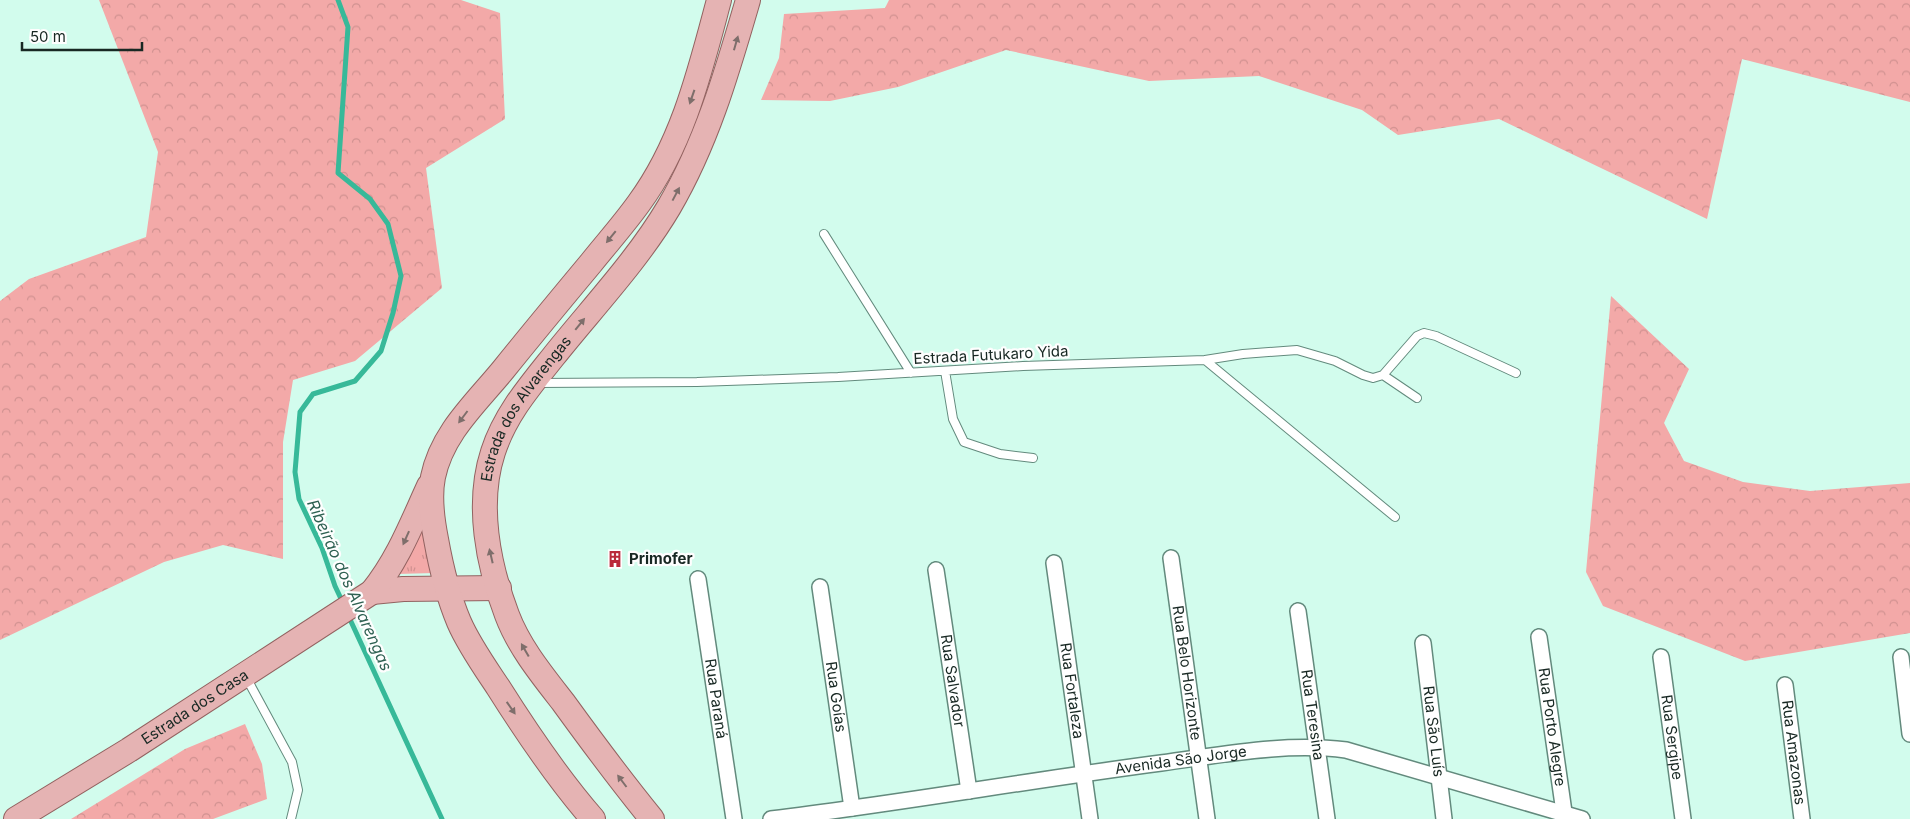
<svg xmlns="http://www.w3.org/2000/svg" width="1910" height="819" viewBox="0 0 1910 819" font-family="Inter,sans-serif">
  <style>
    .grass { fill: url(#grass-tufts) }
    .forest { fill: url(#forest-crowns) }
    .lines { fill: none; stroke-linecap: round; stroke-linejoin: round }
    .stream { stroke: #37b999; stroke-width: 5 }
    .service-casing { stroke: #638a7d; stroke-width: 10 }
    .minor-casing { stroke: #638a7d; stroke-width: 18 }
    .primary-casing { stroke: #926260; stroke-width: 26 }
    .service { stroke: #fff; stroke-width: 8 }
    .minor { stroke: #fff; stroke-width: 15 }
    .primary { stroke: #e5b3b3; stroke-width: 24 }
    .oneway { fill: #7e6e6b }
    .labels { text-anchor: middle; stroke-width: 4.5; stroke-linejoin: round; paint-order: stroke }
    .street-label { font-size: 15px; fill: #182823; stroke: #fefefe }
    .poi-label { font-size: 15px; font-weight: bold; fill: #182823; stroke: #fefefe; text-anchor: start }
    .water-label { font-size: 16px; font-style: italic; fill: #2e6152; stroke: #fefefe }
  </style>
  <defs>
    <pattern id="grass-tufts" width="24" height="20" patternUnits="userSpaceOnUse" patternTransform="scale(1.25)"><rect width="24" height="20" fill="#f3a9a8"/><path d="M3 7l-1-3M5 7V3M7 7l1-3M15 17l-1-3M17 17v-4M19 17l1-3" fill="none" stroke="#d09190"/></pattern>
    <pattern id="forest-crowns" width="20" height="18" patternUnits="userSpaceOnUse" patternTransform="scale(1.25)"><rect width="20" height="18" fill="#f3a9a8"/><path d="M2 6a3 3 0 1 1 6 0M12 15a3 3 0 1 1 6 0" fill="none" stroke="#d09190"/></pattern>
  </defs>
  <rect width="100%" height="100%" fill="#d2fced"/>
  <path class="grass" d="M425,525l10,48 -38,1z"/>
  <path class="forest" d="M99,0h362l39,13 5,106 -79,49 16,120 -87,73 -62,19 -10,62v117l-60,-14 -59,17 -164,78v-339l29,-22 117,-42 12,-85z
    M889,0h1021v102l-168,-43 -35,160 -208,-100 -101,16 -36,-25 -103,-34 -110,5 -143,-31 -108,37 -68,14 -69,-1 18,-42 5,-44 101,-6z
    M1611,296l78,73 -25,54 20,38 59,21 67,9 100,-8v150l-165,28 -142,-55 -17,-34z
    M245,724l17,40 5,35 -54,20h-142l114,-70z"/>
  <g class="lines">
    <path class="stream" d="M338,0l10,27 -10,146 32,26 18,25 13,52 -8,37 -12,38 -26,30 -42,13 -13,18 -5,60 4,27 23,49 13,38 8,17
      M348,615l94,204"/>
    <g class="service-casing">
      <path id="service" d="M824,234l87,139
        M1205,360l38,-6 54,-4 38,11 28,14 10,3 10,-3 34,-39 7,-3 12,3 80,37
        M945,371l8,48 11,23 36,12 33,4
        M1383,375l34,23
        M537,383l160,-1 141,-5 185,-11 182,-6 190,157
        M246,677l46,85 6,28 -7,29"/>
    </g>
    <g class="minor-casing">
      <g id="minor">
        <path id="s1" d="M1171,558l36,261"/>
        <path id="s2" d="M1054,563l36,256"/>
        <path id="s3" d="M936,570l33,221"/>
        <path id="s4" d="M698,579l36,240"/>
        <path id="s5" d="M820,587l32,221"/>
        <path id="s6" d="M1298,611l29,208"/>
        <path id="s7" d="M1539,637l26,182"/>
        <path id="s8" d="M1423,643l21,176"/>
        <path id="s9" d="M1661,657l22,162"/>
        <path d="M1901,657l9,77"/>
        <path id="s10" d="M1785,685l17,134"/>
        <path id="s11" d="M771,819c130,-16 260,-39 390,-56 61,-8 124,-21 185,-13l236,69"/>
      </g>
    </g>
    <g class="primary-casing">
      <g id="primary">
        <path d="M372,592l31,-3 96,-1"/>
        <path id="s12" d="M16,819l113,-69 243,-158c26,-32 40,-69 57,-106"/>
        <path d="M593,819c-35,-40 -66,-86 -95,-132 -14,-21 -29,-42 -39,-65 -11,-26 -18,-55 -23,-83 -4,-20 -7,-42 -3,-62 9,-44 43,-74 70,-107 29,-36 58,-71 88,-107 16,-20 33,-39 48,-60 44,-60 61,-132 80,-203"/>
        <path id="s13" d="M652,819c-31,-38 -60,-77 -89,-117 -21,-27 -44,-55 -56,-87 -19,-50 -31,-111 -14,-163 12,-37 36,-65 60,-95 39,-49 84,-96 116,-150 38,-65 58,-135 79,-207"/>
      </g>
    </g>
    <use href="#service" class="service"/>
    <use href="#minor" class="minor"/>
    <use href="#primary" class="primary"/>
  </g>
  <defs><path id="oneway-solid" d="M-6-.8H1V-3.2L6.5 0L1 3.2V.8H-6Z" transform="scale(1.25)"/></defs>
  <g class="oneway">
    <use href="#oneway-solid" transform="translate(736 43) rotate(-74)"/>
    <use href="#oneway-solid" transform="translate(692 97) rotate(109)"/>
    <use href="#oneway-solid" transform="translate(676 194) rotate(-62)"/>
    <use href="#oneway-solid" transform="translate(611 237) rotate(129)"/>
    <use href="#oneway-solid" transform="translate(580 324) rotate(-51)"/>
    <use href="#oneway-solid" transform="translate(463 417) rotate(127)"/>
    <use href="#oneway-solid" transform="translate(406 538) rotate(114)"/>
    <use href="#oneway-solid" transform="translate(491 556) rotate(-103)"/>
    <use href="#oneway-solid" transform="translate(525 650) rotate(-120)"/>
    <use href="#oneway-solid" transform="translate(511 708) rotate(55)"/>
    <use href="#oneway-solid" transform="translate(622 781) rotate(-127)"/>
  </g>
  <defs>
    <g id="building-bare" transform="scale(1.35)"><path d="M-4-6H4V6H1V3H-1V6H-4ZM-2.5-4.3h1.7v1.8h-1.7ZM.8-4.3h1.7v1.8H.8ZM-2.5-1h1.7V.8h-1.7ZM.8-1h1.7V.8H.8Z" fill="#ba293a" stroke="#fefefe" stroke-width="2.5" paint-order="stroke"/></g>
  </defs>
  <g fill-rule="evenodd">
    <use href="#building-bare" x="615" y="559"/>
  </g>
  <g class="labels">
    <g class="street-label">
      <text transform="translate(991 355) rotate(-3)" y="5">Estrada Futukaro Yida</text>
      <text dy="5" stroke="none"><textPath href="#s13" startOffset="471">Estrada dos Alvarengas</textPath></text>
      <text dy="5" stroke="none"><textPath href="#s1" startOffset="116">Rua Belo Horizonte</textPath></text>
      <text dy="5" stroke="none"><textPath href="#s3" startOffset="112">Rua Salvador</textPath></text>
      <text dy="5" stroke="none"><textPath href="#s2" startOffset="129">Rua Fortaleza</textPath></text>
      <text dy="5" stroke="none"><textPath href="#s5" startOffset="111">Rua Goías</textPath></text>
      <text dy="5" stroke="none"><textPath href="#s4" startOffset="121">Rua Paraná</textPath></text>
      <text dy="5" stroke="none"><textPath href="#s12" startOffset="211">Estrada dos Casa</textPath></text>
      <text dy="5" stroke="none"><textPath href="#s6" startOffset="105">Rua Teresina</textPath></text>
      <text dy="5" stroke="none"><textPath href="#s7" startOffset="91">Rua Porto Alegre</textPath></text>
      <text dy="5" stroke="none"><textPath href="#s8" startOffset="89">Rua São Luís</textPath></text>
      <text dy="5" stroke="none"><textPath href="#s9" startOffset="81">Rua Sergipe</textPath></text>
      <text dy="5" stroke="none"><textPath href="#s10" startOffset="68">Rua Amazonas</textPath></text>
      <text dy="5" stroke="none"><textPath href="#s11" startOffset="414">Avenida São Jorge</textPath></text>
    </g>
    <g class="poi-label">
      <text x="629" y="564">Primofer</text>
    </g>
    <g class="water-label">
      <text transform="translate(350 585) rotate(66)" y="6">Ribeirão dos Alvarengas</text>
    </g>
  </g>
  <path d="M22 42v8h120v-8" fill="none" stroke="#182823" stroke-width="2.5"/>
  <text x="30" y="42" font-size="15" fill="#182823" stroke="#fefefe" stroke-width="4" paint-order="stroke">50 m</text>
</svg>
